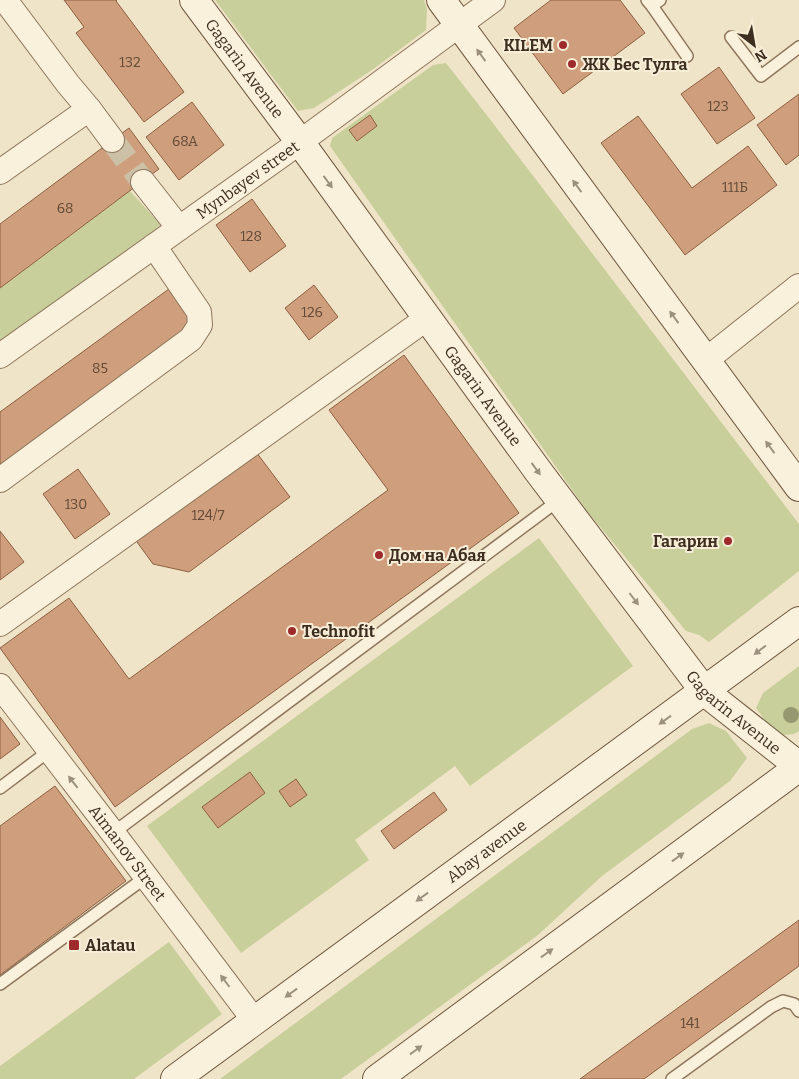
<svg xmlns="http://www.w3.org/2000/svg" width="799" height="1079" viewBox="0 0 799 1079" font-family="Bitter,serif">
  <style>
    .green { fill: #c9cf9b }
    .building { fill: #cf9f7d; stroke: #8d5f41 }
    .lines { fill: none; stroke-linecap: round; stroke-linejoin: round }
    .street-tunnel { stroke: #ccc0a6; stroke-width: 24; stroke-dasharray: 24 12; stroke-linecap: butt }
    .lane-casing { stroke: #8d765c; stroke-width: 14 }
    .street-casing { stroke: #8d765c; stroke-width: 26 }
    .secondary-casing { stroke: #6f573f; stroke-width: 30 }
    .lane { stroke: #faf1dc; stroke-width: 11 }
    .street { stroke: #faf1dc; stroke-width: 24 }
    .secondary { stroke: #faf1dc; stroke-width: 28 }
    .tree { fill: #96986f }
    .oneway { fill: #9c907e }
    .poi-dot { fill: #9e2a2b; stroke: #f7eed8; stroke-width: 2 }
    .labels { text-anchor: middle; stroke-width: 4; stroke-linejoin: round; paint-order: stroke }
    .number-label { font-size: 14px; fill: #624a37 }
    .poi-label { font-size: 16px; font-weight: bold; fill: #3d2e20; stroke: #f7eed8; text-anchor: start }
    .street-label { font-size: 16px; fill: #3d2e20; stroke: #f7eed8 }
  </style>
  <rect width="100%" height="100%" fill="#f0e4c8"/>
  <path class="green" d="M215,0h209l3,9 -1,21 -54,40 -58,38 -16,3z
    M446,63l43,55 310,406v47l-90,71 -10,-7 -13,-4 -99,-120 -257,-365 2,-8 101,-73z
    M130,191l31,34 -161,119v-56z
    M539,538l94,128 -163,120 -15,-20 -100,74 14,20 -128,93 -94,-127z
    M799,666v65l-5,3 -18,2 -20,-28 7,-15z
    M709,723l17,8 21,27 -17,23 -128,95 -64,59 -197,144h-121l472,-350z
    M169,942l53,72 -88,65h-134v-13z"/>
  <path class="building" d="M64,0h53l-1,1 68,91 -40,30 -68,-89 8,-6z
    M551,0h69l25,33 -82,61 -49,-66z
    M719,67l36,51 -38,26 -36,-50z
    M799,94v61l-13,10 -29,-40z
    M192,102l32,43 -45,35 -33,-43z
    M370,115l7,11 -20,15 -8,-11z
    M638,116l54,72 56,-42 29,39 -92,70 -84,-112z
    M129,128l30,41 -159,119v-64z
    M252,199l34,47 -36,26 -34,-47z
    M314,285l24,32 -29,23 -24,-32z
    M173,286l26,37 -199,146v-57z
    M404,355l115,158 -404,294 -115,-159 69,-50 60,81 259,-189 -59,-80z
    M250,444l40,53 -101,75 -36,-8 -24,-33z
    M78,469l32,45 -35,25 -32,-45z
    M0,531l24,31 -24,18z
    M0,717l20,27 -20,15z
    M250,772l15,21 -47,35 -16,-21z
    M296,779l11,16 -17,12 -11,-16z
    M55,786l71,95 -126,94v-149z
    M434,792l13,18 -53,39 -13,-18z
    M799,920v46l-155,113h-64z"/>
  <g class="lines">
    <path class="street-tunnel" d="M112,140l31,42"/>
    <g class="lane-casing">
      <path id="lane" d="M647,0l5,6 8,-6
        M652,6l35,50
        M731,37l30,39 38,-29
        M0,788l49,-37
        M113,833l446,-333
        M0,984l146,-107
        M672,1079l99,-72 12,-6 11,3 5,7"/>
    </g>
    <g class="street-casing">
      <g id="street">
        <path d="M89,109l23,31"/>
        <path d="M0,172l89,-63 -21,-25 -63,-84"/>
        <path d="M143,182l36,46"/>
        <path id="s1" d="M0,356l300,-214 193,-142"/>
        <path d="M706,360l93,-74"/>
        <path d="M0,480l191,-141 9,-14 -1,-13 -45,-66"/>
        <path d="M0,624l426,-305"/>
        <path id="s2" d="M0,686l113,147 141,187"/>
      </g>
    </g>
    <g class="secondary-casing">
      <g id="secondary">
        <path id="s3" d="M194,0l106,142 238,329 167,221 94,74"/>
        <path d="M441,0l358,487"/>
        <path id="s4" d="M175,1079l624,-458"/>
        <path d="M377,1079l422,-312"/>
      </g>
    </g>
    <use href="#lane" class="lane"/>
    <use href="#street" class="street"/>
    <use href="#secondary" class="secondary"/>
  </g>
  <circle class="tree" cx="791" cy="715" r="8"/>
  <defs><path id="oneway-solid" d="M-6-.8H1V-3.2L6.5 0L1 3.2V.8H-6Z" transform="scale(1.25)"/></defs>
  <g class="oneway">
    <use href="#oneway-solid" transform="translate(481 55) rotate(-126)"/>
    <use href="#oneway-solid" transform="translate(328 182) rotate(54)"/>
    <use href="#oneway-solid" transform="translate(577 186) rotate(-126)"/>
    <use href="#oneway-solid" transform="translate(674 317) rotate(-126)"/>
    <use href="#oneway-solid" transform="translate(770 447) rotate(-126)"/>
    <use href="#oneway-solid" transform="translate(536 469) rotate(54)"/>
    <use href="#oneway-solid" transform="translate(634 599) rotate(53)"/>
    <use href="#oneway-solid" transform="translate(760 650) rotate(143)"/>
    <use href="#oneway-solid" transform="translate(665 720) rotate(144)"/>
    <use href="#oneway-solid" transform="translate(73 782) rotate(-128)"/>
    <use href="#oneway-solid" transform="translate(678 857) rotate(-36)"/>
    <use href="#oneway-solid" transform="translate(422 897) rotate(144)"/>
    <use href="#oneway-solid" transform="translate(547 953) rotate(-36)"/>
    <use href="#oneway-solid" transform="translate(225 981) rotate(-127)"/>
    <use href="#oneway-solid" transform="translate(291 993) rotate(144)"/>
    <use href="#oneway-solid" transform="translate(416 1050) rotate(-36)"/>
  </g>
  <g class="poi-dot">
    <circle cx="563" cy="45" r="5"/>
    <circle cx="572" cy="64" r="5"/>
    <circle cx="728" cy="541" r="5"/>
    <circle cx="379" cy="555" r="5"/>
    <circle cx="292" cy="631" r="5"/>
    <rect x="68" y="939" width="12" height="12" rx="2.5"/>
  </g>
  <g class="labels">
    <g class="number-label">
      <text x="130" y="67">132</text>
      <text x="718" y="111">123</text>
      <text x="185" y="146">68А</text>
      <text x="735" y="192">111Б</text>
      <text x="65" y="213">68</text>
      <text x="251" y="241">128</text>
      <text x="312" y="317">126</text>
      <text x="100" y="373">85</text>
      <text x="76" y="509">130</text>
      <text x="208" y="520">124/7</text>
      <text x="690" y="1028">141</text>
    </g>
    <g class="poi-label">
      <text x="553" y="51" text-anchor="end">KILEM</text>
      <text x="582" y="70">ЖК Бес Тулга</text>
      <text x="718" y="547" text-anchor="end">Гагарин</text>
      <text x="389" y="561">Дом на Абая</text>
      <text x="302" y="637">Technofit</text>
      <text x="85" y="951">Alatau</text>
    </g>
    <g class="street-label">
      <text dy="6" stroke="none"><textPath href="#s3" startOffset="85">Gagarin Avenue</textPath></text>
      <text dy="6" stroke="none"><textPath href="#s1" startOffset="304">Mynbayev street</textPath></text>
      <text dy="6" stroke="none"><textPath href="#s3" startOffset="490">Gagarin Avenue</textPath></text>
      <text dy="6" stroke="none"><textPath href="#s3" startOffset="895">Gagarin Avenue</textPath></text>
      <text dy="6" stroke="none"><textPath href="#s4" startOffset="386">Abay avenue</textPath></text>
      <text dy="6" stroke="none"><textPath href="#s2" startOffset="210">Aimanov Street</textPath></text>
    </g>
  </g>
  <g transform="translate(754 45) rotate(149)" stroke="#f7eed8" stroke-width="4" paint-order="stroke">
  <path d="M0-4L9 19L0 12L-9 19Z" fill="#3d2e20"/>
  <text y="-8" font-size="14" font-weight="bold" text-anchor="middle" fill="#3d2e20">N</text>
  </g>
</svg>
